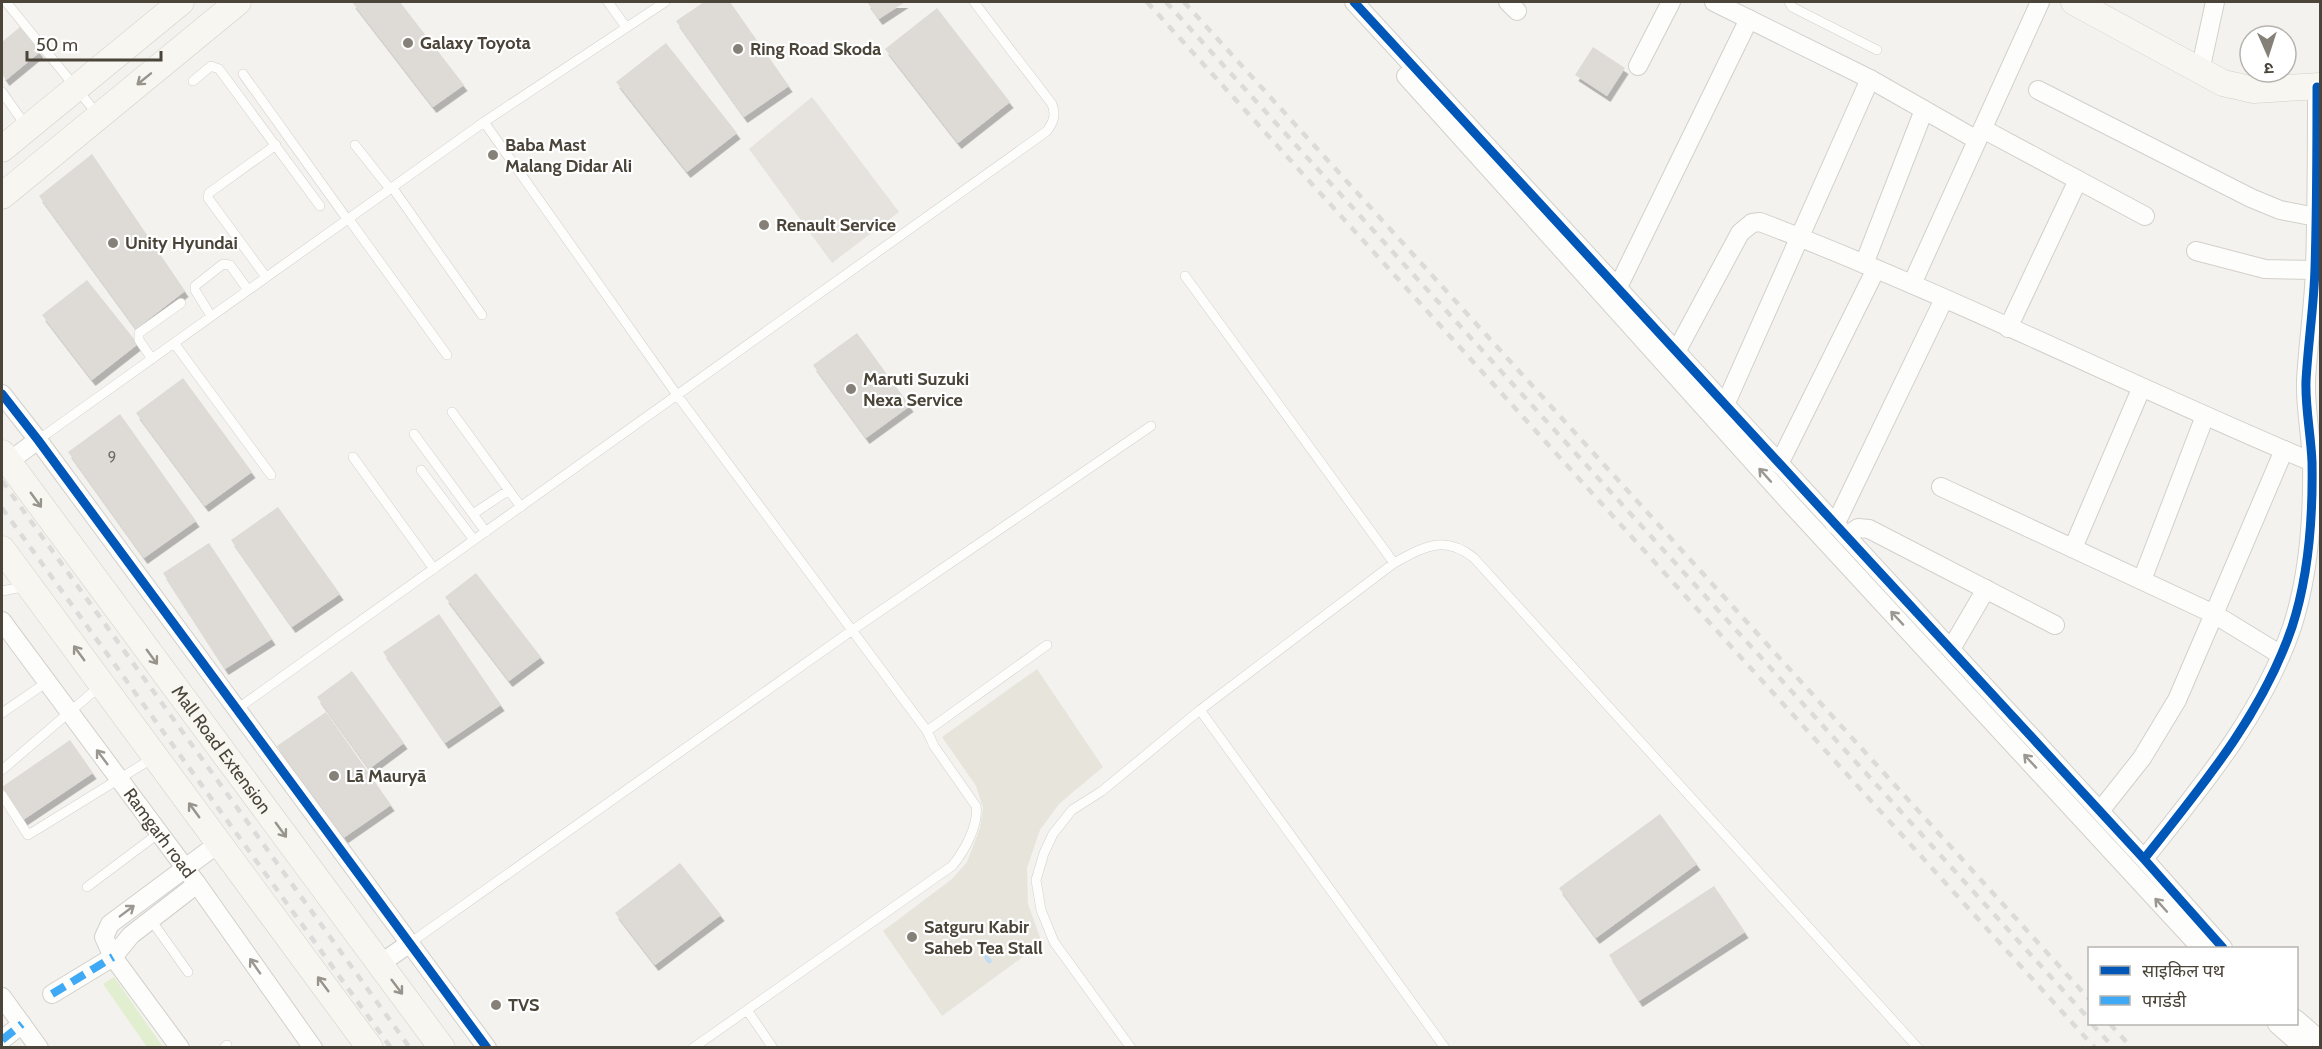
<svg xmlns="http://www.w3.org/2000/svg" width="2322" height="1049" viewBox="0 0 2322 1049" font-family="Cabin,'Noto Sans Devanagari',sans-serif">
  <style>
    .residential { fill: #e7e4dc }
    .industrial { fill: #e6e2de }
    .green { fill: #e1eecf }
    .lines { fill: none; stroke-linecap: round; stroke-linejoin: round }
    .stream { stroke: #c0ddf1; stroke-width: 5 }
    .building { fill: #dedbd6; filter: url(#shadow) }
    .lane-casing { stroke: #d2d0cb; stroke-width: 10 }
    .street-casing { stroke: #d2d0cb; stroke-width: 20 }
    .secondary-casing { stroke: #d3cfc5; stroke-width: 27 }
    .lane { stroke: #fdfdfc; stroke-width: 9 }
    .street { stroke: #fdfdfc; stroke-width: 18 }
    .secondary { stroke: #f7f6f1; stroke-width: 26 }
    .rail { stroke: #dbdbda; stroke-width: 4.5; stroke-dasharray: 8 8; stroke-linecap: butt }
    .quiet { stroke: #3fa9f5; stroke-width: 8; stroke-dasharray: 15 8; stroke-linecap: butt }
    .cycleway-casing { stroke: #fff; stroke-width: 13 }
    .cycleway { stroke: #0057b8; stroke-width: 9 }
    .oneway { stroke: #98948c }
    .oneway2 { stroke: #9b9791 }
    .poi-dot { fill: #868178; stroke: #fff; stroke-width: 2 }
    .labels { text-anchor: middle; stroke-width: 4.5; stroke-linejoin: round; paint-order: stroke }
    .number-label { font-size: 15px; fill: #706a61 }
    .poi-label { font-size: 18px; font-weight: bold; fill: #4b4439; stroke: #fff; text-anchor: start }
    .street-label { font-size: 18px; fill: #4b4439; stroke: #fff }
  </style>
  <defs>
    <filter id="shadow"><feDropShadow dx="3.5" dy="6" stdDeviation="0" flood-color="#0004"/></filter>
  </defs>
  <rect width="100%" height="100%" fill="#f4f2ee"/>
  <path class="residential" d="M1037,669l66,98 -44,37 -19,26 -13,38 1,36 14,39 -100,73 -59,-85 69,-52 15,-17 13,-34 3,-20 -7,-22 -34,-49z"/>
  <path class="industrial" d="M812,97l87,115 -67,51 -83,-114z"/>
  <path class="green" d="M114,977l49,70h-16l-44,-63z"/>
  <g class="lines">
    <path class="stream" d="M982,950l7,11"/>
  </g>
  <path class="building" d="M352,2h48l64,83 -31,22z
    M704,2h26l59,84 -45,31 -68,-96z
    M867,2h38l-26,17z
    M937,8l73,94 -52,41 -73,-94z
    M20,27l20,25 -34,28 -4,-6v-32z
    M666,43l71,90 -50,39 -71,-90z
    M1593,47l32,21 -18,28 -32,-21z
    M92,154l93,137 -49,38 -97,-133z
    M87,280l51,64 -46,36 -50,-65z
    M857,333l53,73 -44,32 -53,-73z
    M183,378l69,94 -47,34 -69,-93z
    M120,414l76,107 -52,37 -76,-106z
    M278,507l62,87 -48,33 -61,-87z
    M209,543l63,96 -47,30 -62,-96z
    M476,573l65,84 -32,24 -64,-84z
    M439,614l62,91 -56,38 -62,-91z
    M352,671l52,72 -35,26 -52,-72z
    M326,712l65,93 -49,34 -65,-93z
    M70,740l23,33 -70,47 -21,-33z
    M1660,814l37,50 -101,74 -37,-50z
    M680,863l41,52 -66,50 -40,-52z
    M1714,886l31,46 -106,69 -30,-46z"/>
  <g class="lines">
    <g class="lane-casing">
      <path id="lane" d="M6,2l92,113
        M608,2l18,25
        M1789,2l3,5 85,43
        M243,74l104,145
        M193,81l18,-15 8,3 101,137
        M2,92l24,34
        M484,122l193,273 250,336 7,15 42,60c3,19 -12,46 -24,60l-259,182
        M355,145l35,44
        M392,187l90,128
        M348,218l99,137
        M1185,276l209,287
        M266,277l-58,-79 1,-5 67,-48
        M211,316l-16,-26v-4l28,-22 7,1 18,25
        M174,343l97,132
        M152,359l-13,-19v-7l42,-30
        M452,412l69,95
        M414,434l72,98
        M38,440l446,-318 181,-120
        M353,457l81,112
        M421,470l53,70
        M473,514l36,-24
        M2,591l25,-5
        M237,709l810,-578c7,-10 9,-16 5,-27l-78,-102
        M1200,710l245,338
        M2,713l45,-31
        M927,731l120,-86
        M2,770l98,-84
        M2,795l26,40 125,-77
        M87,887l72,-54
        M151,920l37,52
        M410,943l441,-312 300,-205
        M747,1010l26,38
        M224,1048l3,-3
        M1131,1048l-77,-106 -13,-32 -5,-30 8,-27 9,-19 19,-24 30,-19 98,-81 194,-147c30,-16 50,-29 80,-5l444,490"/>
    </g>
    <g class="street-casing">
      <g id="street">
        <path d="M1354,2l790,857 79,89"/>
        <path d="M1508,2l9,9"/>
        <path d="M1714,2l156,77 107,61"/>
        <path d="M1638,66l33,-64"/>
        <path d="M2200,71l15,-69"/>
        <path d="M1406,76l385,428 410,444"/>
        <path d="M2038,90l213,108 29,12 36,7"/>
        <path d="M1983,129l162,87"/>
        <path d="M2196,251l69,18 50,1"/>
        <path d="M1864,264l60,-154"/>
        <path d="M1912,284l128,-282"/>
        <path d="M1618,287l131,-268"/>
        <path d="M2008,328l70,-148"/>
        <path d="M1676,352l64,-119 12,-10 8,-1c188,72 367,162 552,240"/>
        <path d="M2,394l36,46 449,608"/>
        <path d="M1725,405l145,-326"/>
        <path d="M8,462l30,-22"/>
        <path d="M1779,464l97,-195"/>
        <path d="M1941,487l273,127 70,-164"/>
        <path d="M1835,525l109,-226"/>
        <path d="M1846,536l12,-8 11,1 186,96"/>
        <path d="M2073,548l68,-159"/>
        <path d="M2142,580l63,-164"/>
        <path id="s1" d="M2,621l195,263 116,164"/>
        <path d="M1951,649l35,-60"/>
        <path d="M2100,811l42,-53 35,-58 37,-86 67,41"/>
        <path d="M2144,859c57,-72 118,-144 148,-232 17,-52 21,-110 20,-165 -1,-27 -7,-55 -6,-81 2,-38 8,-76 9,-113 2,-61 2,-121 2,-181"/>
        <path d="M380,964l30,-21"/>
        <path d="M52,994l61,-37 18,-22 66,-51"/>
        <path d="M2,997l37,51"/>
        <path d="M2296,1019l24,21"/>
        <path d="M2277,1024l27,24"/>
        <path d="M2,1040l20,-16"/>
        <path d="M180,1048l-67,-91 -9,-20 6,-13 109,-81"/>
      </g>
    </g>
    <g class="secondary-casing">
      <g id="secondary">
        <path d="M2074,2l149,81 31,7 66,-4"/>
        <path d="M2,149l179,-147"/>
        <path d="M2,196l236,-194"/>
        <path id="s2" d="M2,453l440,595"/>
        <path d="M2,549l368,499"/>
      </g>
    </g>
    <use href="#lane" class="lane"/>
    <use href="#street" class="street"/>
    <use href="#secondary" class="secondary"/>
    <path class="rail" d="M1147,2l948,1046
      M1166,2l924,1018
      M1184,2l906,998
      M2,481l408,567
      M2,508l389,540
      M2092,1024l22,24
      M2110,1024l22,24"/>
    <path class="quiet" d="M52,994l61,-37
      M2,1040l20,-16"/>
    <g class="cycleway-casing">
      <path id="cycleway" d="M1354,2l790,857 79,89
        M2,394l36,46 449,608
        M2144,859c57,-72 118,-144 148,-232 17,-52 21,-110 20,-165 -1,-27 -7,-55 -6,-81 2,-38 8,-76 9,-113 2,-61 2,-121 2,-181"/>
    </g>
    <use href="#cycleway" class="cycleway"/>
  </g>
  <defs><path id="oneway-shaft" d="M-6 0H5M1.5-3L5.5 0L1.5 3" fill="none" stroke-width="1.6" stroke-linecap="round" stroke-linejoin="round" transform="scale(1.5)"/></defs>
  <g class="oneway">
    <use href="#oneway-shaft" transform="translate(144 79) rotate(141)"/>
    <use href="#oneway-shaft" transform="translate(36 500) rotate(54)"/>
    <use href="#oneway-shaft" transform="translate(79 653) rotate(-126)"/>
    <use href="#oneway-shaft" transform="translate(152 657) rotate(54)"/>
    <use href="#oneway-shaft" transform="translate(194 810) rotate(-126)"/>
    <use href="#oneway-shaft" transform="translate(281 830) rotate(54)"/>
    <use href="#oneway-shaft" transform="translate(323 984) rotate(-127)"/>
    <use href="#oneway-shaft" transform="translate(397 987) rotate(53)"/>
  </g>
  <g class="oneway2">
    <use href="#oneway-shaft" transform="translate(1765 475) rotate(-132)"/>
    <use href="#oneway-shaft" transform="translate(1897 618) rotate(-133)"/>
    <use href="#oneway-shaft" transform="translate(102 757) rotate(-127)"/>
    <use href="#oneway-shaft" transform="translate(2030 761) rotate(-133)"/>
    <use href="#oneway-shaft" transform="translate(2161 905) rotate(-132)"/>
    <use href="#oneway-shaft" transform="translate(127 911) rotate(-37)"/>
    <use href="#oneway-shaft" transform="translate(255 966) rotate(-125)"/>
  </g>
  <g class="poi-dot">
    <circle cx="408" cy="43" r="6"/>
    <circle cx="738" cy="49" r="6"/>
    <circle cx="493" cy="155" r="6"/>
    <circle cx="764" cy="225" r="6"/>
    <circle cx="113" cy="243" r="6"/>
    <circle cx="851" cy="389" r="6"/>
    <circle cx="334" cy="776" r="6"/>
    <circle cx="912" cy="937" r="6"/>
    <circle cx="496" cy="1005" r="6"/>
  </g>
  <g class="labels">
    <g class="number-label">
      <text x="112" y="462">9</text>
    </g>
    <g class="poi-label">
      <text x="420" y="49">Galaxy Toyota</text>
      <text x="750" y="55">Ring Road Skoda</text>
      <text x="505" y="151">Baba Mast<tspan x="505" dy="21">Malang Didar Ali</tspan></text>
      <text x="776" y="231">Renault Service</text>
      <text x="125" y="249">Unity Hyundai</text>
      <text x="863" y="385">Maruti Suzuki<tspan x="863" dy="21">Nexa Service</tspan></text>
      <text x="346" y="782">Lā Mauryā</text>
      <text x="924" y="933">Satguru Kabir<tspan x="924" dy="21">Saheb Tea Stall</tspan></text>
      <text x="508" y="1011">TVS</text>
    </g>
    <g class="street-label">
      <text dy="6" stroke="none"><textPath href="#s2" startOffset="369">Mall Road Extension</textPath></text>
      <text dy="6" stroke="none"><textPath href="#s1" startOffset="264">Ramgarh road</textPath></text>
    </g>
  </g>
  <rect width="2322" height="1049" fill="none" stroke="#4b4439" stroke-width="6"/>
  <rect x="2088" y="947" width="210" height="78" fill="#ffffff" stroke="#b7b4b0" stroke-width="1.5"/>
  <rect x="2100" y="966" width="30" height="9" fill="#0057b8" stroke="#b7b4b0" stroke-width="1.5"/>
  <text x="2142" y="977" font-size="18" fill="#4b4439">साइकिल पथ</text>
  <rect x="2100" y="996" width="30" height="9" fill="#3fa9f5" stroke="#b7b4b0" stroke-width="1.5"/>
  <text x="2142" y="1007" font-size="18" fill="#4b4439">पगडंडी</text>
  <g transform="translate(2268 54) rotate(177)"><circle r="28" fill="#ffffff" stroke="#b7b4b0" stroke-width="1.5"/>
  <path d="M0-4.5L10 22L0 15L-10 22Z" fill="#868178"/>
  <text y="-9" font-size="16" font-weight="bold" text-anchor="middle" fill="#4b4439">उ</text>
  </g>
  <path d="M27 51v9h134v-9" fill="none" stroke="#4b4439" stroke-width="3"/>
  <text x="36" y="51" font-size="18" fill="#4b4439" stroke="#ffffff" stroke-width="4.5" paint-order="stroke">50 m</text>
</svg>
